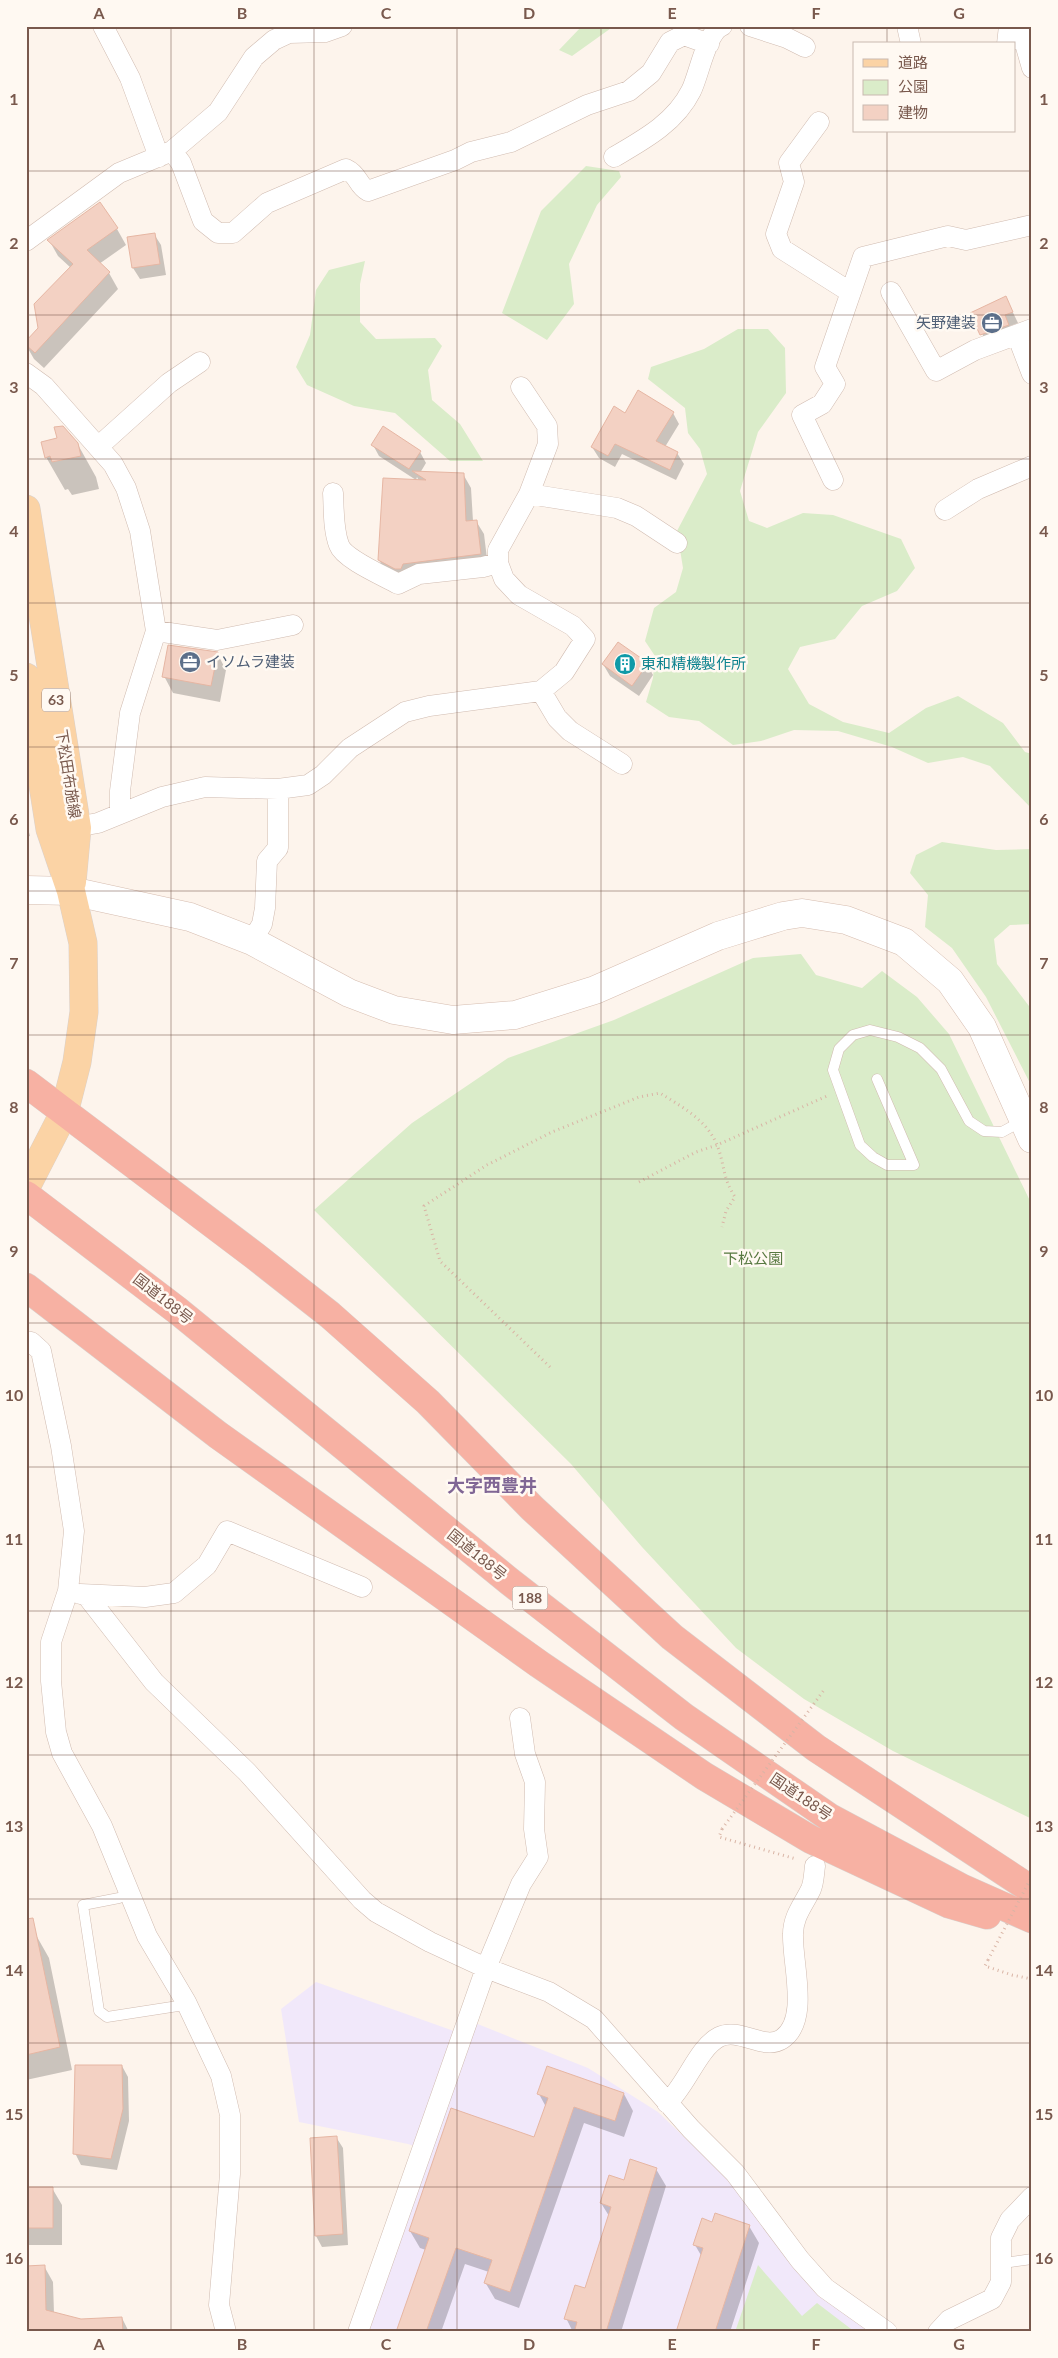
<svg xmlns="http://www.w3.org/2000/svg" width="1058" height="2358" viewBox="0 0 1058 2358" font-family="Lato,'Noto Sans JP',sans-serif">
  <style>
    .education { fill: #f1e8fa }
    .green { fill: #daecc9 }
    .shadow { fill: #0003 }
    .building { fill: #f3d1c3; stroke: #e6b6a3 }
    .lines { fill: none; stroke-linecap: round; stroke-linejoin: round }
    .lane-casing { stroke: #d0bbb0; stroke-width: 11 }
    .street-casing { stroke: #d0bbb0; stroke-width: 21 }
    .secondary-casing { stroke: #d6bdb0; stroke-width: 29 }
    .primary-casing { stroke: #d9d1cd; stroke-width: 29 }
    .highway-casing { stroke: #d9d1cd; stroke-width: 29 }
    .path { stroke: #d9b4a5; stroke-width: 3; stroke-dasharray: 1 4; stroke-linecap: butt }
    .lane { stroke: #fff; stroke-width: 10 }
    .street { stroke: #fff; stroke-width: 20 }
    .secondary { stroke: #fff; stroke-width: 28 }
    .primary { stroke: #fbd3a5; stroke-width: 28 }
    .highway { stroke: #f7b1a3; stroke-width: 28 }
    .path-bridge { stroke: #d9b4a5; stroke-width: 3; stroke-dasharray: 1 4; stroke-linecap: butt }
    .grid { fill: none; stroke: #79594d; stroke-width: 1; stroke-opacity: 0.55 }
    .labels { text-anchor: middle; stroke-width: 5; stroke-linejoin: round; paint-order: stroke }
    .shield { fill: #fff9f2; stroke: #a1897e; stroke-width: 1 }
    .shield-label { font-size: 14px; font-weight: bold; fill: #79594d }
    .service-label { font-size: 15px; fill: #4e5e75; stroke: #fff9f2; text-anchor: end }
    .culture-label { font-size: 15px; fill: #0d838f; stroke: #fff9f2; text-anchor: start }
    .street-label { font-size: 15px; fill: #79594d; stroke: #fff9f2 }
    .park-label { font-size: 15px; fill: #587941; stroke: #fff9f2 }
    .quarter-label { font-size: 18px; font-weight: bold; fill: #806695; stroke: #fff9f2 }
    .neatline { fill: none; stroke: #79594d; stroke-width: 2 }
    .grid-label { font-size: 16px; text-anchor: middle; font-weight: bold; fill: #79594d }
  </style>
  <rect width="100%" height="100%" fill="#fdf4ec"/>
  <path class="education" d="M316,1982l152,54 7,-13 113,45 70,44 68,65 150,155h-507l60,-181 -21,-7 -109,-22 -18,-113z"/>
  <path class="green" d="M582,26h32l-42,30 -13,-6z
    M586,166l33,5 2,6 -24,28 -28,59 5,40 -27,36 -45,-27 39,-102z
    M365,261l-5,23v38l16,17 59,-1 7,8 -14,24 4,30 28,24 23,37h-33l-55,-48 -41,-7 -47,-21 -11,-18 14,-32 6,-45 13,-20z
    M738,329h30l17,19 1,45 -28,39 -18,59 9,30 18,7 36,-15 30,2 68,24 14,29 -18,23 -35,15 -27,33 -35,8 -12,22 21,35 34,18 46,11 37,-25 32,-12 45,27 22,29 7,2v55l-42,-43 -27,-9 -35,6 -36,-16 -54,-16 -44,-1 -33,11 -28,4 -34,-24 -30,-4 -23,-15 7,-24 2,-22 -10,-15 9,-33 22,-16 7,-24 -6,-37 30,-57 -7,-25 -12,-16 -3,-25 -37,-29 3,-12 53,-18z
    M942,842l54,8 36,-1v75l-22,1 -16,14 3,25 35,46v77l-46,-90 -34,-49 -27,-21 3,-32 -18,-22 6,-18z
    M801,954l15,21 46,13 20,-17 35,26 32,37 83,171v614l-139,-68 -89,-52 -68,-51 -94,-101 -71,-83 -257,-254 98,-87 96,-65 106,-38 139,-62z
    M758,2265l44,51 15,-13 38,29h-120z"/>
  <path class="shadow" d="M117,229l9,16 -27,19 10,9 9,16 -74,79 -10,-9 -8,-14 13,-17 32,-60 -13,-12 -9,-16z
    M154,234l7,11 5,30 -26,4 -7,-11z
    M1006,298l12,25 -8,3 -22,20 -16,-33z
    M673,413l6,11 -14,23 12,6 7,11 -8,16 -54,-26 -7,13 -16,-9 -7,-11 33,-33z
    M77,443l19,34 3,12 -27,6 -4,-6 -3,1 -19,-33z
    M373,445l47,7 6,11 -6,10 43,1 8,14 2,33h3l8,13 4,33 -101,7 -8,-14 40,-79 -2,-4 -1,3 -37,-24z
    M217,653l9,17 -6,32 -47,-9 -9,-17z
    M603,664h44l6,11 -14,21 -29,-20z
    M26,821l4,15 -4,1z
    M26,1710l1,43h-1z
    M36,1935l13,23 23,112 -46,10v-143z
    M122,2066l6,11 1,44 -12,49 -36,-5 -6,-12z
    M539,2094h85l9,17 -9,26 -40,-14 -65,185 -24,-9 -10,-17 4,-10 -24,-8 -24,68h-44l29,-82 -6,-2 -10,-17 125,-93 11,-31z
    M336,2137l7,11 5,97 -26,2 -6,-11z
    M656,2169l10,17 -45,146h-48l-7,-14 20,-28 23,-74 -8,-13 24,-22z
    M26,2188h26l10,17v40h-36z
    M713,2224l36,2 10,17 -29,89h-53l25,-75 -7,-12z
    M44,2266l9,16 1,31 27,7 41,-2 7,14h-103v-65z"/>
  <path class="building" d="M100,202l18,26 -31,22 23,22 -75,81 -9,-8v-4l12,-13 -4,-24 39,-40 -26,-24z
    M155,233l5,31 -28,4 -5,-31z
    M1006,296l7,16 -8,3 4,10 -29,10 -10,-22z
    M638,390l36,22 -18,29 22,11 -8,18 -55,-26 -7,12 -17,-9 23,-41 11,7z
    M63,426l15,17 3,13 -29,6 -2,-6 -5,2 -4,-16 16,-4 -3,-11z
    M383,426l38,25 -12,18 -38,-24z
    M412,471l52,2 2,48 11,-1 4,34 -78,10 -2,5h-6l-17,-9 5,-82 43,2z
    M618,642l30,21 -16,23 -30,-22z
    M168,645l50,7 -7,34 -49,-9z
    M33,1918l27,129 -34,8v-136z
    M75,2065h47l1,44 -12,50 -38,-5z
    M547,2066l77,27 -9,28 -41,-14 -64,185 -26,-9 8,-23 -36,-12 -30,84h-30l33,-94 -20,-7 42,-123 83,29 14,-39 -11,-4z
    M337,2136l6,98 -28,2 -5,-98z
    M630,2159l27,9 -51,164h-23l-8,-3 2,-7 -13,-3 11,-34 10,3 26,-81 -11,-4 9,-28 15,5z
    M26,2187h27v41h-27z
    M715,2213l35,12 -35,107h-39l27,-84 -10,-3 9,-27 10,4z
    M45,2265l1,45 35,9 41,-2 1,15h-95v-11h-2v-55z"/>
  <g class="lines">
    <g class="lane-casing">
      <path id="lane" d="M877,1079l37,86h-27l-14,-8 -13,-12 -27,-75 6,-21 14,-14 17,-5 28,7 22,11 21,21 28,52 15,10 18,1 20,-11
        M129,1893l-10,5 -36,7 16,106 8,6 71,-11 8,-4
        M1003,2263l29,-4"/>
    </g>
    <g class="street-casing">
      <path id="street" d="M103,26l27,52 29,79
        M750,26l37,12 18,9
        M907,26l4,18
        M1020,26l12,42
        M1007,44l2,-18
        M819,122l-30,41 5,19 -18,52 6,15 68,43
        M172,151l9,12 22,58 15,12h15l34,-30 79,-34c13,6 11,16 22,22l87,-31 16,-8 40,-10 76,-37 42,-14 22,-18 19,-31 14,-7 25,9
        M614,157c29,-17 61,-34 77,-66 8,-15 15,-59 31,-65
        M26,241l93,-68 53,-22 46,-39 36,-55 20,-17 15,-7 36,-1 17,-6
        M891,292l45,79 39,-21 57,-21
        M1017,335l15,39
        M26,373l18,13 69,78 13,24 14,43 16,100 -26,82 -10,78v22
        M99,446l70,-63 31,-21
        M833,480l-31,-65 20,-11 13,-20 -10,-17 38,-110 85,-21 18,4 66,-15
        M333,493c1,17 0,36 6,52 5,14 45,31 59,39l21,-10 64,-7 15,-4
        M529,494l88,14 19,8 41,27
        M945,510l33,-21 54,-23
        M156,631l61,9 76,-15
        M541,691l16,27 13,13 52,33
        M64,829l34,-6 64,-26 43,-10 73,2 30,-4 15,-10 27,-27 55,-36 24,-6 112,-15 23,-19 21,-33 -12,-13 -54,-31 -15,-16 -6,-16v-13l31,-56 19,-50 -1,-18 -26,-39
        M252,941l10,-17 3,-16 2,-47 11,-13v-59
        M26,1341l5,1 10,9 20,95 13,85 -6,60 -17,51v39l5,51 6,21 40,73 45,110 39,66 35,74 9,39v59l-11,131 7,27
        M80,1594l65,3 29,-4 33,-28 20,-34 135,56
        M87,1596l67,86 93,90 115,128 14,12 54,30 56,26 63,24 45,27 97,110 44,44 65,87 25,28 62,44
        M667,2103c19,-17 31,-55 52,-66 21,-10 45,14 63,2 28,-19 10,-75 11,-105 0,-18 11,-30 18,-45 3,-7 3,-16 4,-23
        M358,2332l128,-364 35,-84 17,-27 -4,-28 1,-47 -10,-28 -5,-36
        M938,2332l11,-12 43,-21 9,-17v-44l9,-18 22,-23"/>
    </g>
    <g class="secondary-casing">
      <path id="secondary" d="M26,890l45,1 119,26 62,24 97,52 45,17 59,10 62,-5 80,-25 123,-54 65,-20 19,-3 44,7 58,22 46,39 32,46 50,112"/>
    </g>
    <g class="primary-casing">
      <path id="primary" d="M26,509l51,319 -5,54
        M26,677l24,152 21,62 12,52 1,69 -7,50 -13,51 -38,74"/>
    </g>
    <g class="highway-casing">
      <path id="highway" d="M26,1083l229,173 75,59 98,87 104,106 140,129 144,111 216,142
        M26,1195l152,116 331,270 175,136 145,100 133,71 70,31
        M26,1287l192,148 321,229 165,112 106,63 139,65 38,11"/>
    </g>
    <path class="path" d="M639,1182l57,-30 21,-7 110,-49
      M550,1367l-110,-106 -16,-55 63,-41 65,-33 87,-35 21,-4c22,14 47,27 57,52 8,20 5,32 18,52l-9,14 -4,16
      M722,1829l-3,8 77,22
      M988,1960l-3,6 27,9 20,4"/>
    <use href="#lane" class="lane"/>
    <use href="#street" class="street"/>
    <use href="#secondary" class="secondary"/>
    <use href="#primary" class="primary"/>
    <use href="#highway" class="highway"/>
    <path class="path-bridge" d="M722,1829l102,-139
      M988,1960l44,-84"/>
  </g>
  <path class="grid" d="M171,26v2306M314,26v2306M457,26v2306M601,26v2306M744,26v2306M887,26v18M887,131v2201M26,171h1006M26,315h1006M26,459h1006M26,603h1006M26,747h1006M26,891h1006M26,1035h1006M26,1179h1006M26,1323h1006M26,1467h1006M26,1611h1006M26,1755h1006M26,1899h1006M26,2043h1006M26,2187h1006"/>
  <defs>
    <g id="office-disc" transform="scale(1.125)"><circle r="9.5" fill="#5c6f8a" stroke="#fff9f2"/><path d="M-6-3h4V-5.5h4V-3h4V5H-6ZM-1-4.5V-3h2v-1.5ZM-6 0V1H6V0Z" fill="#fff"/></g>
    <g id="building-disc" transform="scale(1.125)"><circle r="9.5" fill="#0f9aa8" stroke="#fff9f2"/><path d="M-4-6H4V6H1V3H-1V6H-4ZM-2.5-4.3h1.7v1.8h-1.7ZM.8-4.3h1.7v1.8H.8ZM-2.5-1h1.7V.8h-1.7ZM.8-1h1.7V.8H.8Z" fill="#fff"/></g>
  </defs>
  <g fill-rule="evenodd">
    <use href="#office-disc" x="992" y="323"/>
    <use href="#office-disc" x="190" y="662"/>
    <use href="#building-disc" x="625" y="664"/>
  </g>
  <g class="labels">
    <g class="shield">
      <rect x="42" y="688.5" width="28" height="23" rx="4"/>
      <rect x="512.5" y="1586.5" width="35" height="23" rx="4"/>
    </g>
    <g class="shield-label">
      <text x="56" y="705">63</text>
      <text x="530" y="1603">188</text>
    </g>
    <g class="service-label">
      <text x="976" y="328">矢野建装</text>
      <text x="206" y="667" text-anchor="start">イソムラ建装</text>
    </g>
    <g class="culture-label">
      <text x="641" y="669">東和精機製作所</text>
    </g>
    <g class="street-label">
      <text transform="translate(68 774) rotate(81)" y="5">下松田布施線</text>
      <text transform="translate(163 1299) rotate(38)" y="5">国道188号</text>
      <text transform="translate(477 1555) rotate(39)" y="5">国道188号</text>
      <text transform="translate(801 1797) rotate(34)" y="5">国道188号</text>
    </g>
    <g class="park-label">
      <text x="753" y="1264">下松公園</text>
    </g>
    <g class="quarter-label">
      <text x="492" y="1492">大字西豊井</text>
    </g>
  </g>
  <rect width="1058" height="2358" fill="none" stroke="#fff9f2" stroke-width="55"/>
  <rect x="853" y="42" width="162" height="90" fill="#fff9f2" stroke="#c9b9b0"/>
  <rect x="863" y="59" width="25" height="8" fill="#fbd3a5" stroke="#c9b9b0"/>
  <text x="898" y="68" font-size="15" fill="#79594d">道路</text>
  <rect x="863" y="80" width="25" height="15" fill="#daecc9" stroke="#c9b9b0"/>
  <text x="898" y="92" font-size="15" fill="#79594d">公園</text>
  <rect x="863" y="105" width="25" height="15" fill="#f3d1c3" stroke="#c9b9b0"/>
  <text x="898" y="118" font-size="15" fill="#79594d">建物</text>
  <rect x="28" y="28" width="1002" height="2302" class="neatline"/>
  <g class="grid-label">
    <text x="99" y="19">A</text>
    <text x="242" y="19">B</text>
    <text x="386" y="19">C</text>
    <text x="529" y="19">D</text>
    <text x="672" y="19">E</text>
    <text x="816" y="19">F</text>
    <text x="959" y="19">G</text>
    <text x="14" y="105">1</text>
    <text x="1044" y="105">1</text>
    <text x="14" y="249">2</text>
    <text x="1044" y="249">2</text>
    <text x="14" y="393">3</text>
    <text x="1044" y="393">3</text>
    <text x="14" y="537">4</text>
    <text x="1044" y="537">4</text>
    <text x="14" y="681">5</text>
    <text x="1044" y="681">5</text>
    <text x="14" y="825">6</text>
    <text x="1044" y="825">6</text>
    <text x="14" y="969">7</text>
    <text x="1044" y="969">7</text>
    <text x="14" y="1113">8</text>
    <text x="1044" y="1113">8</text>
    <text x="14" y="1257">9</text>
    <text x="1044" y="1257">9</text>
    <text x="14" y="1401">10</text>
    <text x="1044" y="1401">10</text>
    <text x="14" y="1545">11</text>
    <text x="1044" y="1545">11</text>
    <text x="14" y="1688">12</text>
    <text x="1044" y="1688">12</text>
    <text x="14" y="1832">13</text>
    <text x="1044" y="1832">13</text>
    <text x="14" y="1976">14</text>
    <text x="1044" y="1976">14</text>
    <text x="14" y="2120">15</text>
    <text x="1044" y="2120">15</text>
    <text x="14" y="2264">16</text>
    <text x="1044" y="2264">16</text>
    <text x="99" y="2350">A</text>
    <text x="242" y="2350">B</text>
    <text x="386" y="2350">C</text>
    <text x="529" y="2350">D</text>
    <text x="672" y="2350">E</text>
    <text x="816" y="2350">F</text>
    <text x="959" y="2350">G</text>
  </g>
</svg>
